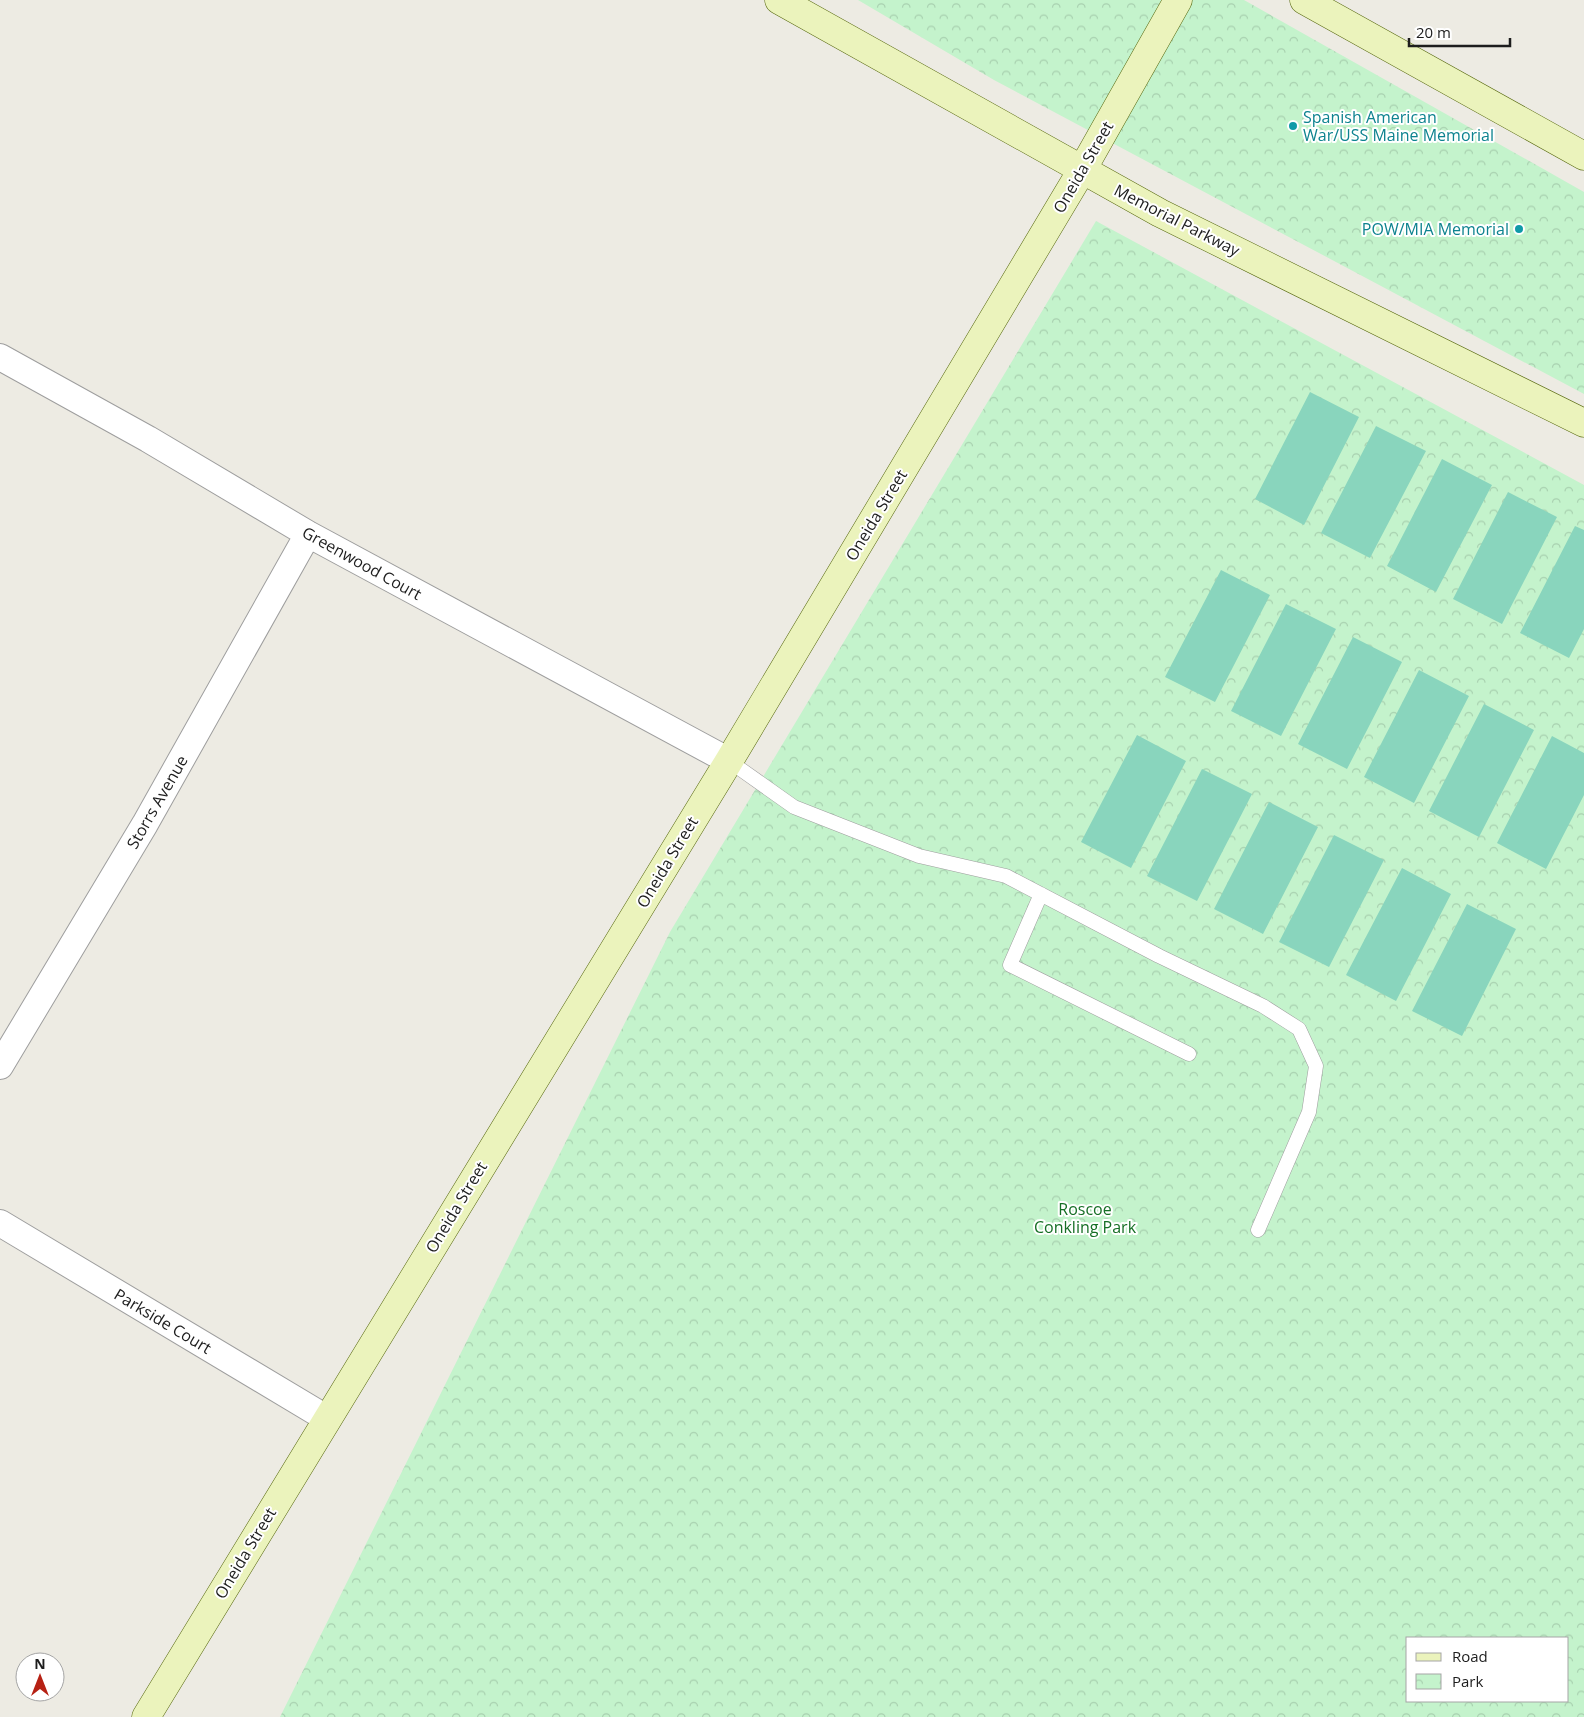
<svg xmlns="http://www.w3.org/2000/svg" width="1584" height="1717" viewBox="0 0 1584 1717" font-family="'Open Sans',sans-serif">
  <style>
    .park { fill: url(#park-crowns); fill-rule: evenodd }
    .pitch { fill: #89d5bd }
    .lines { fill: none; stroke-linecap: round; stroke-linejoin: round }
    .lane-casing { stroke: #9e9e9e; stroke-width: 15 }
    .street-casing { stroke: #9e9e9e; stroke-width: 28 }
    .secondary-casing { stroke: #57680f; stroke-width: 29 }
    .lane { stroke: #fff; stroke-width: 14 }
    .street { stroke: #fff; stroke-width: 26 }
    .secondary { stroke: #ebf3bc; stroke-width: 28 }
    .culture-dot { fill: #0f9aa8; stroke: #fff; stroke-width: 2 }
    .labels { text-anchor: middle; stroke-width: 4; stroke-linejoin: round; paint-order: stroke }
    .culture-label { font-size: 16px; fill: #0d838f; stroke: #fff; text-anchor: start }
    .street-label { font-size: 16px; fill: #1d1d1d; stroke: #fff }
    .park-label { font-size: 16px; fill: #166f25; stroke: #fff }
  </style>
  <defs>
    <pattern id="park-crowns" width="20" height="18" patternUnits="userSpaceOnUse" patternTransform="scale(1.25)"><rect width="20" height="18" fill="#c4f3cc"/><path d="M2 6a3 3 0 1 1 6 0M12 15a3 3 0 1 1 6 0" fill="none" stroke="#a8d0af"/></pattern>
  </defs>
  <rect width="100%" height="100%" fill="#edebe3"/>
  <path class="park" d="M858,0h386l340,192v202l-590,-314z
    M1096,221l488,264v1232h-1304l390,-785zM1408,1638h160v63h-160z"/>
  <path class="pitch" d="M1310,392l49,25 -55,108 -49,-26z
    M1376,426l50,25 -56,107 -49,-25z
    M1442,459l50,26 -56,107 -49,-26z
    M1508,492l49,25 -55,107 -49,-25z
    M1575,526l9,4v99l-15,29 -49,-25z
    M1221,570l49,25 -55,107 -50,-25z
    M1286,604l50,25 -55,107 -50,-25z
    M1353,637l49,25 -55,107 -49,-25z
    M1419,670l50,26 -55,107 -50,-26z
    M1484,704l50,26 -55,107 -50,-26z
    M1137,735l49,26 -55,107 -50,-26z
    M1552,736l32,17v42l-38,74 -49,-26z
    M1202,769l50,25 -55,107 -50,-25z
    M1269,802l49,25 -55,107 -49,-25z
    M1334,835l50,25 -55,107 -50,-25z
    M1402,868l49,26 -55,107 -50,-26z
    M1467,904l49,25 -54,107 -50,-25z"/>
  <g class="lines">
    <g class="lane-casing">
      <path id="lane" d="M729,761l65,46 125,49 87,20 153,80 104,50 36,23 17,37 -7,46 -51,118
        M1041,894l-31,71 179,89"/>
    </g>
    <g class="street-casing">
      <path id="street" d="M0,357l148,82 160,95 421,227
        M0,1066l145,-242 163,-290
        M0,1223l326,195"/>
    </g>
    <g class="secondary-casing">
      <path id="secondary" d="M779,0l381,213 424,210
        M1304,0l280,156
        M146,1717l583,-956 353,-591 96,-170"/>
    </g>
    <use href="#lane" class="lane"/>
    <use href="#street" class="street"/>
    <use href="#secondary" class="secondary"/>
  </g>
  <g class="culture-dot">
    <circle cx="1293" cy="126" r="5"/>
    <circle cx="1519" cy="229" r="5"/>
  </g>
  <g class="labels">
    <g class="culture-label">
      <text x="1303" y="123">Spanish American<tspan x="1303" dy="18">War/USS Maine Memorial</tspan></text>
      <text x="1509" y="235" text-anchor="end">POW/MIA Memorial</text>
    </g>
    <g class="street-label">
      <text transform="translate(1083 167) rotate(-60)" y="6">Oneida Street</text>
      <text transform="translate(1177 220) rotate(27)" y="6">Memorial Parkway</text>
      <text transform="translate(876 515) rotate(-59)" y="6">Oneida Street</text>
      <text transform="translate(362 563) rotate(29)" y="6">Greenwood Court</text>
      <text transform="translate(157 802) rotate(-60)" y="6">Storrs Avenue</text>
      <text transform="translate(667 862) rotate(-59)" y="6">Oneida Street</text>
      <text transform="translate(456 1207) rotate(-59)" y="6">Oneida Street</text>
      <text transform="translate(163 1321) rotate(31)" y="6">Parkside Court</text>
      <text transform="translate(245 1553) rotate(-59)" y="6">Oneida Street</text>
    </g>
    <g class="park-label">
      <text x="1085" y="1215">Roscoe<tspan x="1085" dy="18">Conkling Park</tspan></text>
    </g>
  </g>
  <rect x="1406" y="1637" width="162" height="65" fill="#ffffff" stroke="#a5a5a5"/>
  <rect x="1416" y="1653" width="25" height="8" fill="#ebf3bc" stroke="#a5a5a5"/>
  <text x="1452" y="1662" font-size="15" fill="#1d1d1d">Road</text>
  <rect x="1416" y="1674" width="25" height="15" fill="url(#park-crowns)" stroke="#a5a5a5"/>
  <text x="1452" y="1687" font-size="15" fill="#1d1d1d">Park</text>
  <g transform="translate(40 1677)"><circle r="24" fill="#ffffff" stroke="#a5a5a5"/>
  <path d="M0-4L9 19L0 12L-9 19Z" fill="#b62114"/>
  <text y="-8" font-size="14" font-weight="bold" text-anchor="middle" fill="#1d1d1d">N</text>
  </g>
  <path d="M1409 38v8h101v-8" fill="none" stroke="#1d1d1d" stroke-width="2.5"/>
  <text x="1416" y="38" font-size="15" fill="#1d1d1d" stroke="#ffffff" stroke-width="4" paint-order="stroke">20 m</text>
</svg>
